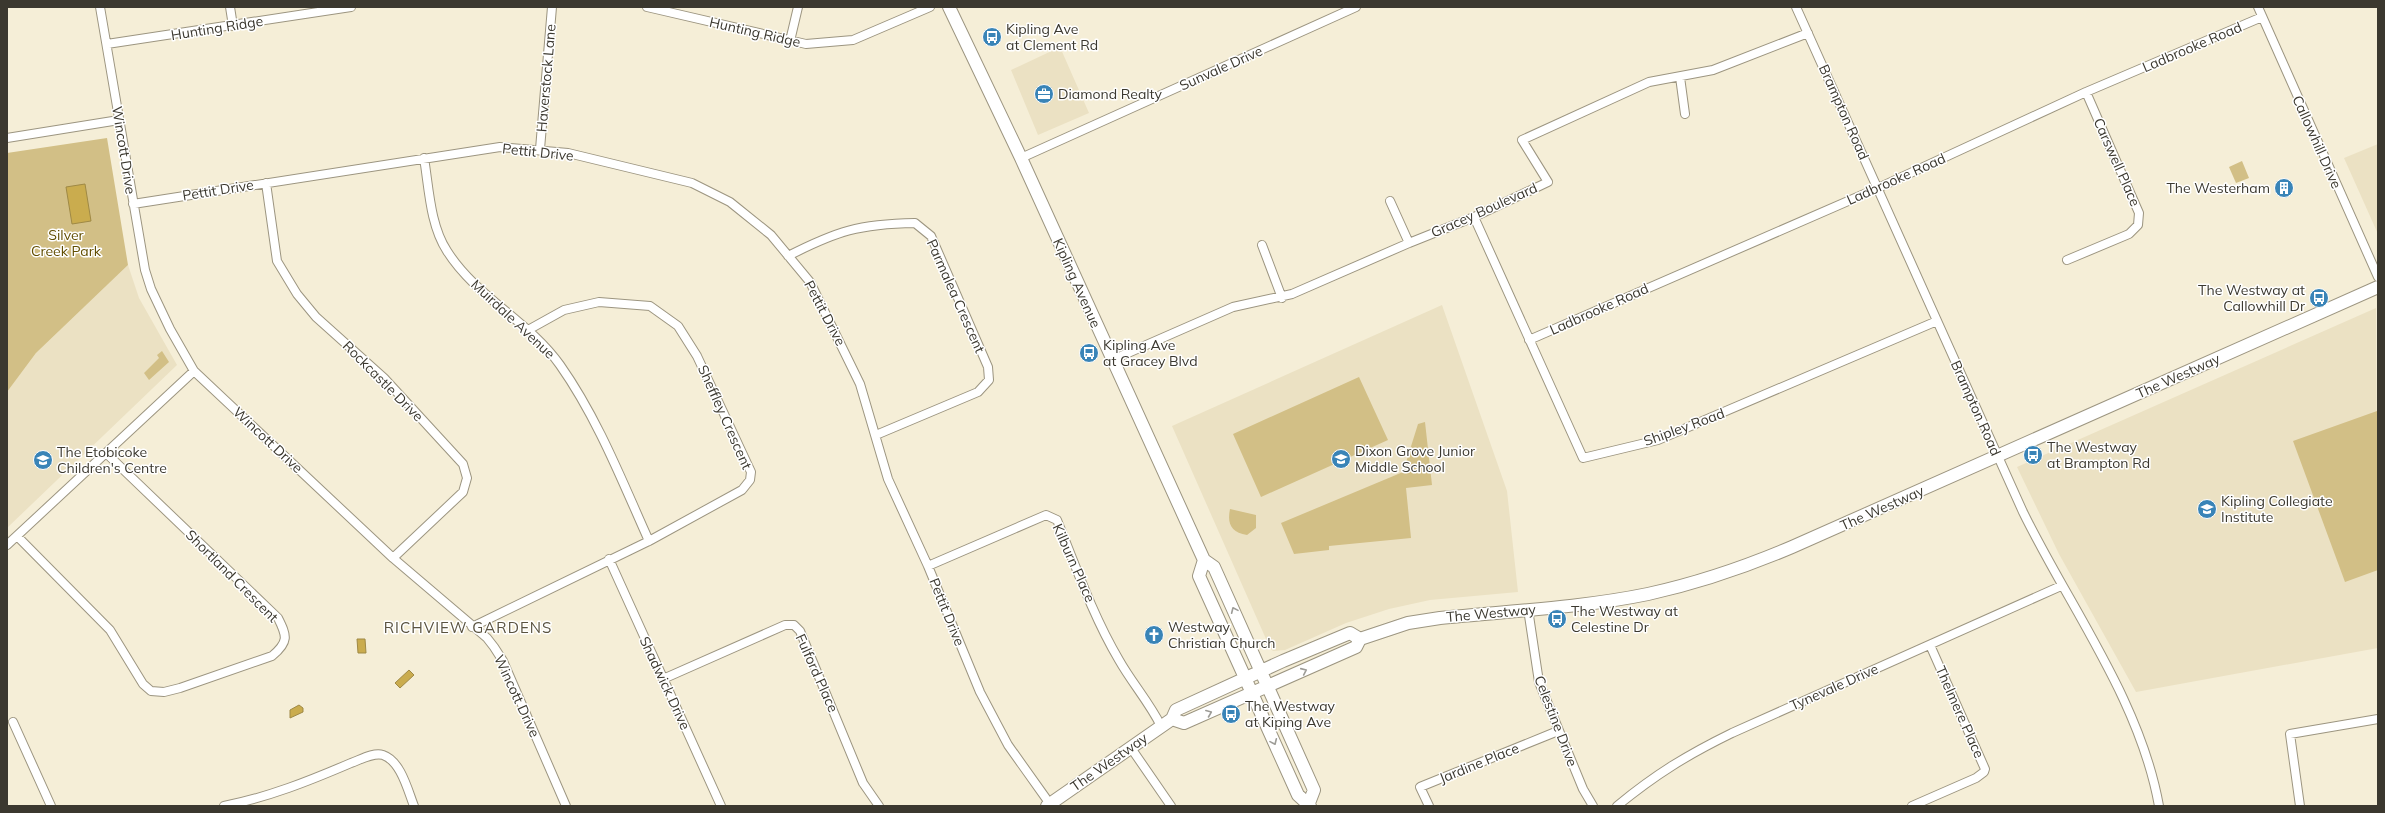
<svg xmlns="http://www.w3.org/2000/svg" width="2385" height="813" viewBox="0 0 2385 813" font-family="Mulish,sans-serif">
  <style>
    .built { fill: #ebe1c3 }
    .green { fill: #d2bf86 }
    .water { fill: #caac4e; stroke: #9f8945 }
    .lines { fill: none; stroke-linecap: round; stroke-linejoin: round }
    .street-casing { stroke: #9c9580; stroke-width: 10 }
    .secondary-casing { stroke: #9c9580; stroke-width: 14 }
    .street { stroke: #fff; stroke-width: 8 }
    .secondary { stroke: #fff; stroke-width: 12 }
    .oneway { stroke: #9d9c97 }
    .labels { text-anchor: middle; stroke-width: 3; stroke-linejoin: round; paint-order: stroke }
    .street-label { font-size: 14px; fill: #3b382f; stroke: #fff }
    .poi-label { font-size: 14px; fill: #3b382f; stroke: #fff; text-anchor: start }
    .park-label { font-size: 14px; fill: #614d00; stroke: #fff }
    .neighbourhood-label { font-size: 15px; letter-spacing: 1px; fill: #5a5340; stroke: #fff }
  </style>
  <rect width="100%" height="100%" fill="#f5eed7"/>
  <path class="built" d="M1060,47l29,66 -51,22 -27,-65z
    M2378,144v90l-34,-76z
    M128,265l11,33 38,67 -170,163v-136l29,-39z
    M1442,305l65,186 11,101 -88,8 -41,9 -43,14 -61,27 -12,1 -3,-3 -98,-222z
    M2376,308l2,340 -242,44 -77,-138 -42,-87z"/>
  <path class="green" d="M107,138l21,127 -92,88 -29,39v-239z
    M2242,161l7,17 -13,5 -7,-16z
    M162,351l7,11 -20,18 -5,-7 15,-15 -2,-3z
    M1359,377l29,63 -127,57 -28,-63z
    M2377,411l1,159 -33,12 -52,-141z
    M1425,422l7,63 -26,3 5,50 -82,8v4l-35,4 -13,-31 122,-51 15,-48z
    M1230,509l26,6v13l-9,7c-16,-3 -20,-11 -17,-26z"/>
  <path class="water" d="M85,184l6,37 -19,3 -6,-37z
    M357,639h8l1,14h-8z
    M409,670l5,5 -14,13 -5,-5z
    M299,705l4,3v4l-13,6v-8z"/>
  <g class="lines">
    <g class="street-casing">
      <path id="street" d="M100,7l45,263 6,19 19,40 24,42 199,187 94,80 7,9 9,14 63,145
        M230,7l3,19
        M647,7l159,37 47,-4 77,-33
        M1796,7l227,505c47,96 117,188 136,294
        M2258,7l120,270
        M790,41l8,-34
        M107,44l244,-37
        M1680,77l5,37
        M7,138l112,-18
        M540,149l12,-142
        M424,158c5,30 6,67 23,93 29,46 82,70 113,114 38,54 62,116 89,176
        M1021,158l335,-151
        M266,183l11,78 20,33 19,23 68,61 79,86 4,14 -4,14 -70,66
        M1390,201l19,42
        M133,204l367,-57 68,6 124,30 38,19 41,33 39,47 50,102 28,95 40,87 52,126 28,53 42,59
        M1474,217l109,241 75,-18 279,-119
        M1262,245l20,53
        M788,256c49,-25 71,-32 127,-33l16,13 57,131 1,13 -11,12 -102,43
        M2067,260l62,-26 9,-9 1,-12 -53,-121
        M1529,340l349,-152 208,-96 176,-75
        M1112,360l121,-53 59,-13 117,-51 65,-26 74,-35 -26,-42 127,-58 64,-12 95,-37
        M17,536l93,94 33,54 8,7 13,1 16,-4 92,-32c17,-14 15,-20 6,-38l-172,-165
        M7,545l187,-174
        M609,559l112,247
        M928,566l118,-51 11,5c19,47 36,96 62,140 13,23 30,42 42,66
        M1528,609l11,73 44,107 10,17
        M472,627l177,-86 93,-51 8,-10 1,-8 -54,-116 -19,-30 -28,-20 -51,-4 -35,8 -36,20
        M663,679l122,-54h9l6,6 63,152 16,23
        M13,722l38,84
        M1131,748l40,58
        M224,806c45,-9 85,-25 127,-43 9,-3 22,-11 32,-8 18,6 25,36 31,51
        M1429,806l-9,-19 138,-56
        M1617,806c39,-32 70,-51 115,-73l329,-147
        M1912,806l64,-28 8,-6 1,-3 -55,-124
        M2300,806l-10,-72 88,-15"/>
    </g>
    <g class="secondary-casing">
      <path id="secondary" d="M949,7l72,151 183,402 10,7 100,223 -5,13
        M1204,560l-5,16 99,219 12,11
        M1172,719l12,4 172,-76 4,-8 48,-16 32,-5c69,-7 140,-10 208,-24 50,-11 97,-27 144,-47l586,-260
        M1047,806l125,-87 4,-9 107,-49 67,-28 10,6"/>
    </g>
    <use href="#street" class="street"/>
    <use href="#secondary" class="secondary"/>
  </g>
  <defs><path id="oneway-chevron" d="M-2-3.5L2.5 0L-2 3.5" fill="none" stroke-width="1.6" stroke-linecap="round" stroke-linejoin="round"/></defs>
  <g class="oneway">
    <use href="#oneway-chevron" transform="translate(1234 610) rotate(-114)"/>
    <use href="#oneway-chevron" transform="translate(1304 671) rotate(-24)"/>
    <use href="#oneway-chevron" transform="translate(1209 713) rotate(-22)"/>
    <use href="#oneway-chevron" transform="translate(1274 742) rotate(66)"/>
  </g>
  <defs>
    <g id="bus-disc" transform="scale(1)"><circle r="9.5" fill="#3984b7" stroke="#fff"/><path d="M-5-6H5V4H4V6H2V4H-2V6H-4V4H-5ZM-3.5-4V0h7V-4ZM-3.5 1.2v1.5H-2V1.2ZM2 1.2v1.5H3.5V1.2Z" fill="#fff"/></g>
    <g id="office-disc" transform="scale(1)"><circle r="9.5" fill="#3984b7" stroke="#fff"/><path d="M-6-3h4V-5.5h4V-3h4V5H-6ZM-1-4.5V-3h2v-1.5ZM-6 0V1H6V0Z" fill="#fff"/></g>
    <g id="building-disc" transform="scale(1)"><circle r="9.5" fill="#3984b7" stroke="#fff"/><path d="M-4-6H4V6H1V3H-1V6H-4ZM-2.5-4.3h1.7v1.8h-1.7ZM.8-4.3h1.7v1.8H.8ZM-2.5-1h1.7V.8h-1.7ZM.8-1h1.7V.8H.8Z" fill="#fff"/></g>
    <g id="school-disc" transform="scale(1)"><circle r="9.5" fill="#3984b7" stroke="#fff"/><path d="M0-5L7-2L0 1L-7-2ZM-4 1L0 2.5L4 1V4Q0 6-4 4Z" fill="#fff"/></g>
    <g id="church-disc" transform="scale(1)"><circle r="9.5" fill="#3984b7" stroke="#fff"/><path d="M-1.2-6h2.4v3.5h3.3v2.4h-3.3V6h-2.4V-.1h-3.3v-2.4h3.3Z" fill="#fff"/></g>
  </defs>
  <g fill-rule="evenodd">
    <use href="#bus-disc" x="992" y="37"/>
    <use href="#office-disc" x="1044" y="94"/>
    <use href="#building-disc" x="2284" y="188"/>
    <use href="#bus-disc" x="2319" y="298"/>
    <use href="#bus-disc" x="1089" y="353"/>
    <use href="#bus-disc" x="2033" y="455"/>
    <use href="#school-disc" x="1341" y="459"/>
    <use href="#school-disc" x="43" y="460"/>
    <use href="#school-disc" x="2207" y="509"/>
    <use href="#bus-disc" x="1557" y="619"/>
    <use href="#church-disc" x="1154" y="635"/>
    <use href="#bus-disc" x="1231" y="714"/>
  </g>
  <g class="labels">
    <g class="street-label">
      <text transform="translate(217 28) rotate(-9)" y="5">Hunting Ridge</text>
      <text transform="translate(755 32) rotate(13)" y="5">Hunting Ridge</text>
      <text transform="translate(2192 47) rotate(-23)" y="5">Ladbrooke Road</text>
      <text transform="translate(1221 68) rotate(-24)" y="5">Sunvale Drive</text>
      <text transform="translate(546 78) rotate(-85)" y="5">Haverstock Lane</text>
      <text transform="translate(1844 112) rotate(66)" y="5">Brampton Road</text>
      <text transform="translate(2317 142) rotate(66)" y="5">Callowhill Drive</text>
      <text transform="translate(124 150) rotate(81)" y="5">Wincott Drive</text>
      <text transform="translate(538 152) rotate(6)" y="5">Pettit Drive</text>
      <text transform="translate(2117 162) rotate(66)" y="5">Carswell Place</text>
      <text transform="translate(1896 179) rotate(-24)" y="5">Ladbrooke Road</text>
      <text transform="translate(218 190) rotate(-9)" y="5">Pettit Drive</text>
      <text transform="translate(1484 210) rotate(-24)" y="5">Gracey Boulevard</text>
      <text transform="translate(1077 283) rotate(66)" y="5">Kipling Avenue</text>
      <text transform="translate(956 296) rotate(66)" y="5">Parmalea Crescent</text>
      <text transform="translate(1599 309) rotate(-24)" y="5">Ladbrooke Road</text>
      <text transform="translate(825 313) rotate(62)" y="5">Pettit Drive</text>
      <text transform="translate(513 319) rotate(43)" y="5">Muirdale Avenue</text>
      <text transform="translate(2178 376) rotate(-24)" y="5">The Westway</text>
      <text transform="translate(383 381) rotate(45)" y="5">Rockcastle Drive</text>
      <text transform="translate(1976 408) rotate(66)" y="5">Brampton Road</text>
      <text transform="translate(725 417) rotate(66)" y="5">Sheffley Crescent</text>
      <text transform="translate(1684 427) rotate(-20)" y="5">Shipley Road</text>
      <text transform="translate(268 440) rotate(43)" y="5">Wincott Drive</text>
      <text transform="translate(1882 508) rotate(-24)" y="5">The Westway</text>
      <text transform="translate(1074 563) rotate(66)" y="5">Kilburn Place</text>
      <text transform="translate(232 576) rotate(45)" y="5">Shortland Crescent</text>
      <text transform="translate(947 612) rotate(68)" y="5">Pettit Drive</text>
      <text transform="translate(1491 613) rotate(-5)" y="5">The Westway</text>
      <text transform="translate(817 673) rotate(66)" y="5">Fulford Place</text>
      <text transform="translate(665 683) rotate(65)" y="5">Shadwick Drive</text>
      <text transform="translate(1834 687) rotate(-24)" y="5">Tynevale Drive</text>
      <text transform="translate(517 696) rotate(65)" y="5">Wincott Drive</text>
      <text transform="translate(1960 712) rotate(66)" y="5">Thelmere Place</text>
      <text transform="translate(1556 721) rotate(69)" y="5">Celestine Drive</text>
      <text transform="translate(1109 762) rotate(-35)" y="5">The Westway</text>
      <text transform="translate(1479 763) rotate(-22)" y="5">Jardine Place</text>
    </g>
    <g class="poi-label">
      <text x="1006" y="34">Kipling Ave<tspan x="1006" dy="16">at Clement Rd</tspan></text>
      <text x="1058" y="99">Diamond Realty</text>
      <text x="2270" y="193" text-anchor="end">The Westerham</text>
      <text x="2305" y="295" text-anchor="end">The Westway at<tspan x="2305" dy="16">Callowhill Dr</tspan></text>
      <text x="1103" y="350">Kipling Ave<tspan x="1103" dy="16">at Gracey Blvd</tspan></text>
      <text x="2047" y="452">The Westway<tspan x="2047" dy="16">at Brampton Rd</tspan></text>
      <text x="1355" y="456">Dixon Grove Junior<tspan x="1355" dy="16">Middle School</tspan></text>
      <text x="57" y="457">The Etobicoke<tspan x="57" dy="16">Children's Centre</tspan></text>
      <text x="2221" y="506">Kipling Collegiate<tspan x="2221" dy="16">Institute</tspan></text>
      <text x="1571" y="616">The Westway at<tspan x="1571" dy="16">Celestine Dr</tspan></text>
      <text x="1168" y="632">Westway<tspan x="1168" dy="16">Christian Church</tspan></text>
      <text x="1245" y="711">The Westway<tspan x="1245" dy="16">at Kiping Ave</tspan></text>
    </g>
    <g class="park-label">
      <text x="66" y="240">Silver<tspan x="66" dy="16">Creek Park</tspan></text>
    </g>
    <g class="neighbourhood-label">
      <text x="468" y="633">RICHVIEW GARDENS</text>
    </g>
  </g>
  <rect width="2385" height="813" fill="none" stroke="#3b382f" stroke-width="16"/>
</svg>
